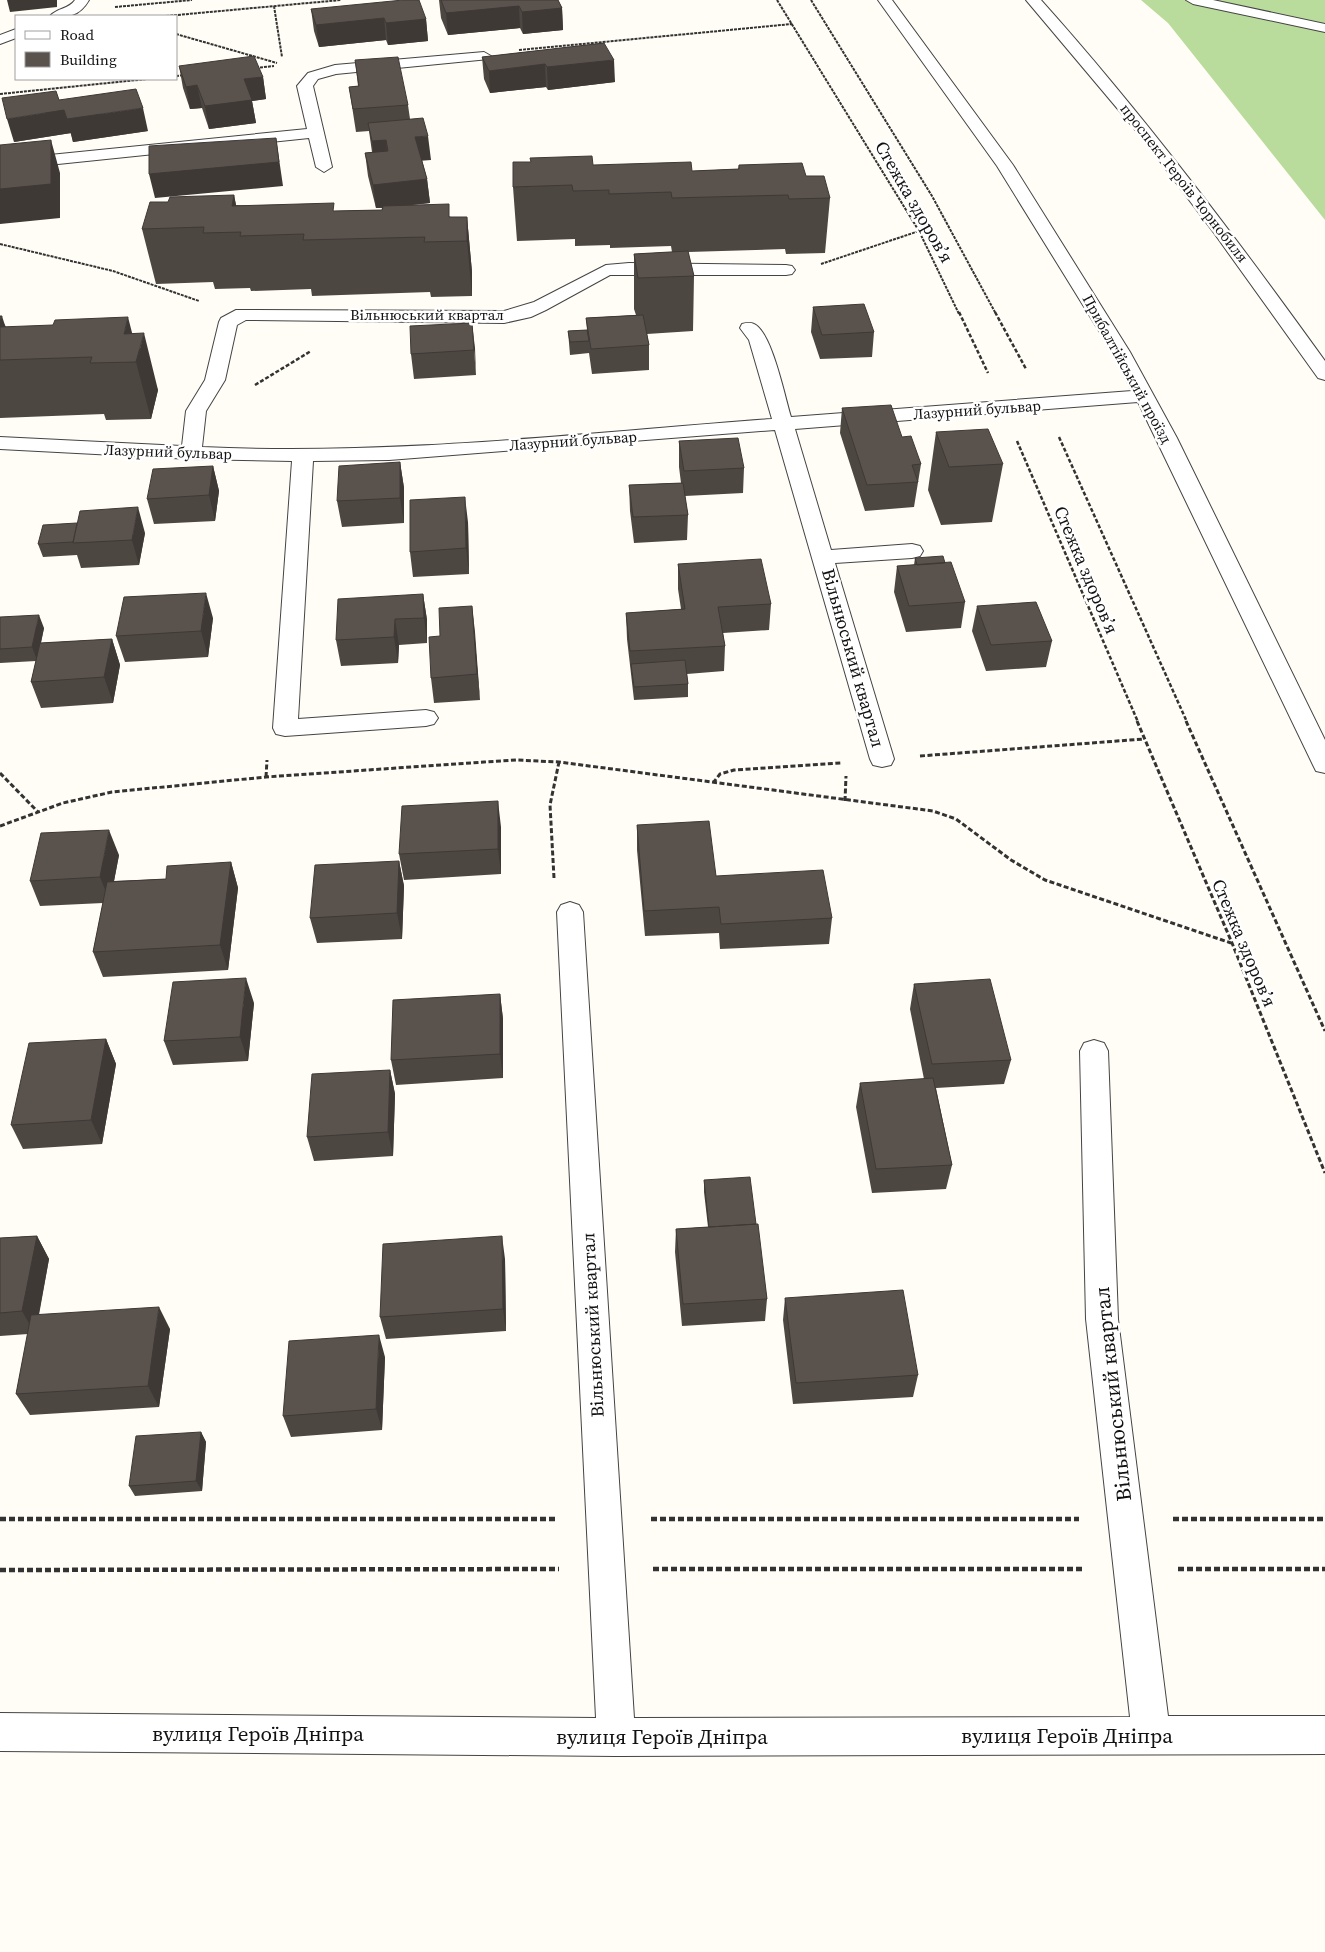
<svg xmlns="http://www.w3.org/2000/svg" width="1325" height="1952" viewBox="0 0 1325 1952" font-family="'Source Serif 4',serif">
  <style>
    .forest { fill: #b9dc9c }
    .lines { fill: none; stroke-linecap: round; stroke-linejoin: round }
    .minor-casing { stroke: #444; stroke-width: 2 }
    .path-far3 { stroke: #333; stroke-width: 2; stroke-dasharray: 3 1; stroke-linecap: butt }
    .path-far2 { stroke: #333; stroke-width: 2.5; stroke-dasharray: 4 2; stroke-linecap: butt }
    .path-far1 { stroke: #333; stroke-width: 3; stroke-dasharray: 5 2.5; stroke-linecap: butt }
    .path { stroke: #333; stroke-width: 4.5; stroke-dasharray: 6 3; stroke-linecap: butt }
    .minor { fill: #fff; fill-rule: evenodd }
    .wall { fill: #4d4742 }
    .shaded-wall { fill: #3f3936 }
    .building { fill: #5a524d; stroke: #3f3936 }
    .labels { text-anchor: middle; stroke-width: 5; stroke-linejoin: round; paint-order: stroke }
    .far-street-label { font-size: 15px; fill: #111; stroke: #fff }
    .street-label { font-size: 18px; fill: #111; stroke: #fff }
    .near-street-label { font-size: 21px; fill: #111; stroke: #fff }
  </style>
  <rect width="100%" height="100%" fill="#fffdf5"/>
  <path class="forest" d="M1141,0h184v220l-157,-197z"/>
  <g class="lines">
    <g class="minor-casing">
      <path id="minor" d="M75,0h14c-10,17 -20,17 -39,16 7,-8 19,-7 25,-16z
        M878,0h14l121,165 117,187 47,86 148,302v33l-9,-2 -3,-6 -175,-363 -343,27 36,121 81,-6 8,2 3,5 -3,5 -8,2 -77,5 59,196 -3,6 -9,2 -9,-2 -3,-6 -95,-329 -386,30 -76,1 -15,258 128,-9 8,2 4,6 -4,6 -8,2 -141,10 -9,-2 -3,-6 19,-267 -101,-2 -191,-10v-12l182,9 4,-35 19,-31 14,-58 2,-4 15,-8 268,1 30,-9 72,-37 23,-2 157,2 6,1 3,4 -3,4 -6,1h-176l-64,35 -15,7 -27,6 -258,-3 -9,5 -12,55 -19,31 -4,36c190,9 380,-14 570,-28l-23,-79 -9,-12 2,-4c4,-1 8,-2 12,0 18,8 31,74 37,93l341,-26 -20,-39 -115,-186z
        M1026,0h15c102,114 194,236 284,361v19l-7,-2 -104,-145 -71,-94z
        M1186,0h27l112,24v8l-132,-28z
        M16,29v9l-16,6v-9z
        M484,52l7,4 -2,3 -153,15 -18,5 -5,7 19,81 -8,5 -8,-5 -7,-29 -309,32v-10l307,-31 -10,-43 11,-13 27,-8z
        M570,902l9,3 4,7 51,806 496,-1 -44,-398 -6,-268 4,-8 10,-3 10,3 4,8 10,268 50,397h157v38l-709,2 -616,-5v-38l596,5 -39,-806 4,-7z"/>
    </g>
    <path class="path-far3" d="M777,0l142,231 40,83
      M811,0l121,196 64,118
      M274,6l8,51
      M115,7l77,-7
      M166,16l175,-16
      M176,34l101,29
      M519,50l273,-26
      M256,68l18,-2
      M176,76l9,-1
      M0,94l147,-15
      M0,244l113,27 86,30
      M821,264l98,-33"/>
    <path class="path-far2" d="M959,312l29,61
      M995,312l31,57
      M255,385l56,-34
      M1059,437l128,285
      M1017,441l121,281"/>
    <path class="path-far1" d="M1137,721l95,222 93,230
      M1186,721l139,310
      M920,756l224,-17
      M0,773l38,39
      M266,777l1,-17
      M713,783l7,-9 14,-4 107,-7
      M845,801l1,-25
      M0,826l63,-23 49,-11 154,-15 218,-15 32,-2 43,2 374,49 23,8 55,41 34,20 186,63
      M554,878l-4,-73 9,-43"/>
    <path class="path" d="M0,1519h557
      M651,1519h428
      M1173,1519h152
      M653,1569h431
      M1178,1569h147
      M0,1570l559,-1"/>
    <use href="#minor" class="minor"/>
  </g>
  <path class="wall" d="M439,0h119l4,8 1,22 -40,4 -3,-6 -72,7 -7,-17z
    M311,9l115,10 2,22 -40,4 -2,-5 -67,7 -5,-16z
    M604,43l11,39 -67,8 -2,-3 -56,6 -6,-14 -2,-22z
    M355,60l53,45 2,14 21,41h-9l5,19 3,24 -17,2 38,12h16l5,55v24l-41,1 -1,-5 -118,4 -1,-7 -60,2 -1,-3 -35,1 -2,-7 -57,2 -14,-55 26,-27 66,-7 2,10 99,6 47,-1v-2h-6l-8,-32 -3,-23 7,-1 -3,-21 -13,1 -7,-45 9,-1z
    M179,66l84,11 3,22 -14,2 4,22 -47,6 -7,-21 -12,1 -7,-21z
    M59,100l89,31 -75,11 -2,-9 -57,9z
    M593,165l99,6 46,-2 1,-4 67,11 24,22 -5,55 -39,1 -1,-5 -97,3 6,24 -1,55 -46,3 2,11v25l-57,4 -3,-21 -19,2 -2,-24 19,-1 -1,-12 50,-3 -2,-6v-55l38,-2 -1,-6 -61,2v-3l-35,1v-7l-58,2 -4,-54z
    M813,307l61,25 -2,25 -52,2 -9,-27z
    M0,316l6,11 126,6 26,57 -7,29 -45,1 -2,-6 -104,4z
    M472,323l4,52 -62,4 -3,-25z
    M842,408l60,29 19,27 -7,43 -49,4 -25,-78z
    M936,432l67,32 -11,58 -51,3 -13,-35z
    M679,441l65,27 -1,25 -58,3 3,19 -1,25 -53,3 -4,-32 -1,-26 52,-2 -2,-16z
    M400,462l4,26v35l-62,4 -5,-26z
    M213,466l6,25 -4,30 -61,3 -7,-25z
    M468,522l1,52 -56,3 -3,-25z
    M145,533l-6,32 -58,3 -4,-13 -34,2 -5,-13z
    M915,558l30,5 20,39 -4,26 -55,4 -12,-40 3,-26 17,-1z
    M678,564l93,40 -2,26 -46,3 2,13 -1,25 -37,3 1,10v13l-54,3 -7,-61 -1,-26 55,-4 -3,-20z
    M423,594l4,26v23l-28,2 -1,18 -57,3 -5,-26z
    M472,606l8,94 -46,3 -3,-25 9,-42z
    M977,606l75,35 -6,26 -60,4 -14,-40z
    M0,617l44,11 -3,15 71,-4 8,26 -7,38 -72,5 -10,-26 5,-21 -36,2z
    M213,618l-5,39 -83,5 -9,-26z
    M637,825l79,51 116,42 -3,26 -109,5 -1,-16 -74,3 -8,-86z
    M501,827v47l-97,6 -5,-26z
    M119,855l-5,26 52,-2 65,-17 7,26 -10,82 -125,7 -10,-25 10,-49 -63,3 -10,-25z
    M399,861l5,25 -2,53 -85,4 -7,-25z
    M914,984l97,76 -7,24 -68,4 16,77 -6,24 -74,4 -16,-86 4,-24 64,-4 -14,-70z
    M500,994l3,25v59l-107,7 -5,-25z
    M254,1003l-6,58 -75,4 -9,-24z
    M106,1039l10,25 -14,80 -79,5 -12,-24z
    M390,1070l5,24 -2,62 -79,5 -7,-24z
    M704,1180l52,44 11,75 -2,22 -83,5 -7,-74 1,-23 32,-2 -4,-35z
    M37,1236l12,23 -10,56 131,14 -11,78 -129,8 -14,-21 12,-60 -28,2v-98z
    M505,1259l1,72 -120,8 -6,-22z
    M785,1298l133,77 -5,22 -120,7 -10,-84z
    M385,1357l-3,73 -91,7 -8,-21z
    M201,1432l5,10 -4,49 -67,5 -6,-10z"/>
  <path class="shaded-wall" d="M7,0h50v7l-47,5z
    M519,6l1,22 -72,7 -2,-22z
    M562,8l1,22 -40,4 -1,-22z
    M384,18l2,22 -67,7 -3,-22z
    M426,19l2,22 -40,4 -2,-22z
    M614,60l1,22 -67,8 -1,-23z
    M545,64l1,23 -56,6 -1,-22z
    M263,77l3,22 -14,2 4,22 -47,6 -4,-23 39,-27z
    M197,85l5,23 -12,1 -4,-22z
    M143,108l5,23 -75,11 -6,-23z
    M64,110l7,23 -57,9 -7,-23z
    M428,136l3,24 -13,1 -3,-24z
    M276,138l7,48 -128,12 -6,-24z
    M51,140l9,33v45l-60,6v-35z
    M386,140l2,23 -13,2 -3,-24z
    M427,179l3,24 -54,5 -3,-23z
    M234,195l8,41 -10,-30z
    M467,217l5,55v24l-5,-55z
    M2,316l14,44 -16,-29v-8z
    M128,317l10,39 6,-23 14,57 -7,29 -15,-57 -12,-28z
    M472,323l3,25 1,27 -2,-25z
    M400,462l4,26v35l-4,-25z
    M213,466l6,25 -4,30 -6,-26z
    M465,497l3,25 1,52 -3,-26z
    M138,507l7,26 -6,32 -7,-25z
    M206,593l7,25 -5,39 -7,-26z
    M423,594l4,26v23l-3,-25z
    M472,606l3,26 5,68 -3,-26z
    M39,615l5,13 -7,32 -5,-13z
    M395,619l4,26 -1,18 -4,-26z
    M112,639l8,26 -7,38 -9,-26z
    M498,801l3,26v47l-3,-25z
    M109,830l10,25 -9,47 -10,-25z
    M399,861l5,25 -2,53 -5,-26z
    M231,862l7,26 -10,82 -8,-25z
    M246,978l8,25 -6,58 -8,-24z
    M500,994l3,25v59l-3,-24z
    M106,1039l10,25 -14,80 -11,-24z
    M390,1070l5,24 -2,62 -5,-24z
    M37,1236l12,23 -14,75 -13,-23z
    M502,1236l3,23 1,72 -3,-22z
    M159,1307l11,22 -11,78 -11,-21z
    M379,1335l6,22 -3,73 -6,-21z
    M201,1432l5,10 -4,49 -6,-10z"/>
  <path class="building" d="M403,0h16l7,19 -40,4 -2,-5 -68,7 -5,-16z
    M441,0h117l4,8 -40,4 -3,-6 -73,7z
    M604,43l10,17 -67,7 -2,-3 -56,7 -7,-14z
    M254,56l9,21 -19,2 8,21 -47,6 -8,-21 -11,2 -7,-21z
    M398,57l10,48 -55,4 -4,-22 10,-1 -4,-26z
    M136,89l7,19 -76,11 -3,-9 -57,9 -5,-21 54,-7 3,9z
    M423,118l5,18 -13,1 12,42 -54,6 -8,-32 23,-2 -2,-11 -14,1 -4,-18z
    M276,138l3,24 -130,12v-28z
    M51,140v44l-51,5v-44z
    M592,156l1,9 98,-3 1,9 47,-2v-4l63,-2 4,13h18l6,22 -41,1 -1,-4 -116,3 -1,-6 -62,2v-4l-36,1 -1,-6 -59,2v-25h18l-1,-4z
    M234,195l-2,11 102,-3 -1,8 49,-1 1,-4 66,-2v13h18v24l-43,1 1,-5 -122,3 1,-6 -64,2 1,-4 -38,1 1,-6 -62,2 8,-27h18l2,-5z
    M688,251l6,25 -56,2 -4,-24z
    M864,304l10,28 -52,3 -9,-28z
    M643,315l6,30 -58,4 -5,-31z
    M0,316h2l-2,7z
    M128,317l-4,17 20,-1 -8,29 -46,1 2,-6 -92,3v-33l53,-2 2,-5z
    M472,323l2,27 -63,4 -1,-28z
    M587,330l2,11 -19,1 -2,-11z
    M891,405l11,32 9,-1 10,28 -9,1 6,17 -51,3 -25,-77z
    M988,429l15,35 -54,3 -13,-35z
    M738,438l6,30 -60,3 -5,-30z
    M400,462v36l-63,3 2,-35z
    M213,466l-4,29 -62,4 6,-30z
    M683,483l5,32 -55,2 -4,-32z
    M465,497l1,51 -56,4v-52z
    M138,507l-6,33 -59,3 7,-32z
    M77,523l-4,19 -35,2 5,-19z
    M943,556l2,7 -28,2 -2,-7z
    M761,559l10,45 -53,3 7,39 -95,5 -4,-38 59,-4 -7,-45z
    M951,562l14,40 -56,4 -12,-40z
    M206,593l-5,38 -85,5 8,-39z
    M423,594l1,24 -29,1 -1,18 -58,3 2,-41z
    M1036,602l16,39 -61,4 -14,-39z
    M472,606l5,68 -46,4 -2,-41 11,-1 -1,-28z
    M39,615l-7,32 -32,2v-32z
    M112,639l-8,38 -73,5 9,-39z
    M685,660l3,24 -54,3 -3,-23z
    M498,801v48l-99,5 3,-48z
    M709,821l7,55 107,-6 9,48 -111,6 -2,-17 -75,4 -7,-86z
    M109,830l-9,47 -70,4 11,-48z
    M399,861l-2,52 -87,5 5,-53z
    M231,862l-11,83 -127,7 14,-70 59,-3 1,-13z
    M246,978l-6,59 -76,4 9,-59z
    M990,979l21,81 -79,4 -18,-80z
    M500,994v60l-109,6 2,-60z
    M106,1039l-15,81 -80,5 18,-82z
    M390,1070l-2,62 -81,5 5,-63z
    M933,1078l19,87 -76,4 -16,-86z
    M750,1177l6,47 -47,3 -5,-47z
    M758,1224l9,75 -84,5 -7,-75z
    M37,1236l-15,75 -22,2v-75z
    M502,1236l1,73 -123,8 3,-73z
    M903,1290l15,85 -122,8 -11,-85z
    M159,1307l-11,79 -132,8 15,-79z
    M379,1335l-3,74 -93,7 6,-75z
    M201,1432l-5,49 -67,5 7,-50z"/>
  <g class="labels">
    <g class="far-street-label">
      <text transform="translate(1184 183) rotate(52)" y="5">проспект Героїв Чорнобиля</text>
      <text x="427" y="320">Вільнюський квартал</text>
      <text transform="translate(1127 369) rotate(61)" y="5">Прибалтійський проїзд</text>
      <text transform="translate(977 410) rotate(-4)" y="5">Лазурний бульвар</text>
      <text transform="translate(573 441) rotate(-4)" y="5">Лазурний бульвар</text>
      <text transform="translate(168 452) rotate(2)" y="5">Лазурний бульвар</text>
    </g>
    <g class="street-label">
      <text transform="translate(914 202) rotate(60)" y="6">Стежка здоров’я</text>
      <text transform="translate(1086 570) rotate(67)" y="6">Стежка здоров’я</text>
      <text transform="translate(853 658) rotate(74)" y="6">Вільнюський квартал</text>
      <text transform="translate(1244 943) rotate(67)" y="6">Стежка здоров’я</text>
      <text transform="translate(593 1325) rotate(-93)" y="6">Вільнюський квартал</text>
    </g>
    <g class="near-street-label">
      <text transform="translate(1113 1394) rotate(-96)" y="7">Вільнюський квартал</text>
      <text x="258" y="1741">вулиця Героїв Дніпра</text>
      <text x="1067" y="1743">вулиця Героїв Дніпра</text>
      <text x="662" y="1744">вулиця Героїв Дніпра</text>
    </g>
  </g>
  <rect x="15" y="15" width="162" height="65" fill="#ffffff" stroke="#a0a0a0"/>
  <rect x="25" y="31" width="25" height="8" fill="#ffffff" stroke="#a0a0a0"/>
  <text x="60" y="40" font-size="15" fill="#111111">Road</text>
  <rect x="25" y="52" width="25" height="15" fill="#5a524d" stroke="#a0a0a0"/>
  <text x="60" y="65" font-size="15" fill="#111111">Building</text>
</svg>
